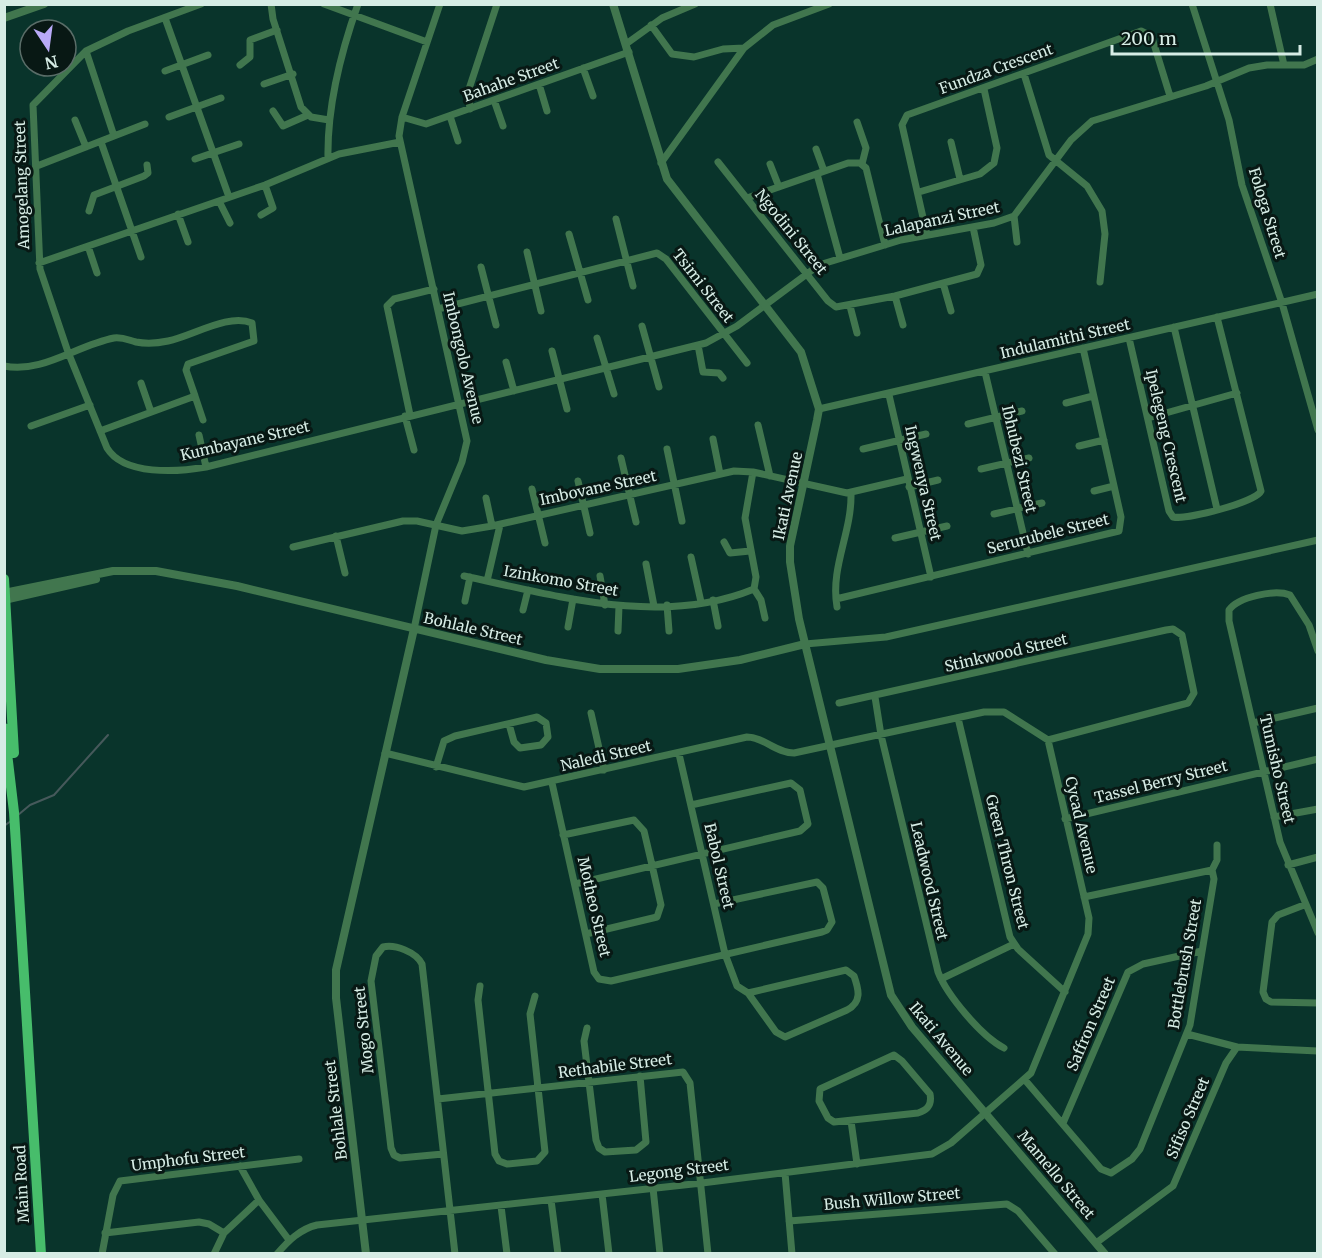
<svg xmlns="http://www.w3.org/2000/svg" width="1322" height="1258" viewBox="0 0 1322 1258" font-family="Merriweather,serif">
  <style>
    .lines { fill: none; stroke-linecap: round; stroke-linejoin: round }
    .stream { stroke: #46595b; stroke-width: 2 }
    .minor { stroke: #41764e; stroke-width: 7 }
    .tertiary { stroke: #41764e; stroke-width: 8 }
    .primary { stroke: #47bd6b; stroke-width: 10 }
    .labels { text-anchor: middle; stroke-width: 6; stroke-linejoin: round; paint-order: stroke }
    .street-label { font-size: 15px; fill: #d6ece5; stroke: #081814 }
  </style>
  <rect width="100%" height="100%" fill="#09342b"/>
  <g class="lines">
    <path class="stream" d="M18,815l12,-10 24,-10 54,-60
      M4,826l7,-5"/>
    <path class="minor" d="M201,4l-73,27 -42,20 -53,54 7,164 28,83 39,96c17,28 71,24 99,19l500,-124 31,-17 82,-61 82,-25 93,-17 20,-7 57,-76 21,-19 114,-35 43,-18 18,-3h37l14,-6
      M271,4l2,15 28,88 10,10 18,3
      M324,4l103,38
      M1192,4l37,116 13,65 40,118 36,127
      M1270,4l14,61
      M165,18l64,179
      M651,25l21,29 22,3 29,-8 21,-1 29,-23 56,-21
      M626,44l36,-26 33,-14
      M240,65l10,-8v-17l27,-10
      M583,68l10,28
      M165,71l43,-16
      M1024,74l25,81 38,31 15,25 3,23 -5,48
      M264,84l29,-10
      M539,84l8,27
      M494,100l9,26
      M470,109l-2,-17 29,-88
      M273,111l10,15 25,-11
      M450,116l8,25
      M169,117l52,-19
      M402,117l24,7 203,-72
      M75,120l11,27
      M857,122l9,26 -4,16
      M114,136l31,-12
      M101,142l40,115
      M951,142l9,37
      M816,149l8,22
      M328,158c-1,-51 13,-106 30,-154
      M195,159l44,-15
      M718,162l110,139 8,6 59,-11 82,-22 4,-9 -8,-38
      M661,163l83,-115
      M770,164l9,23
      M37,166l77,-30 -28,-85
      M817,174l23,84
      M919,192l61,-18 14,-11 3,-15 -13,-59
      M747,198l101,-35h12l6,5 19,77
      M219,201l11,22
      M89,211l5,-16 50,-19 4,-3 -1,-8
      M178,214l10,28
      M261,215l12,-7 -8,-23
      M1014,216l3,26
      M616,219l17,67
      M569,234l19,66
      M927,235l-25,-110 5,-10 234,-84 8,4 4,6 17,55
      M88,246l9,27
      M527,252l14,59
      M39,263l226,-78 74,-31 61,-12
      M481,267l15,58
      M943,283l8,28
      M895,296l8,29
      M850,306l7,27
      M438,309l219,-56 9,6 81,104
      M642,326l17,61
      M1174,327l43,182
      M597,338l17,56
      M1129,338l40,173 4,6c14,3 83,-15 88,-26l-44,-174
      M698,345l5,27 16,1 4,5
      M552,351l15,58
      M506,362l8,29
      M4,366c38,8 73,-21 110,-28 9,-1 14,2 22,4 10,2 23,1 32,-1 25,-5 60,-28 84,-18l2,18 -66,23 -2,6 9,26 -95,35
      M985,372l43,182
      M141,383l10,29
      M889,395l42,182
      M195,396l8,24
      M1066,403l27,-7
      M819,409l499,-115
      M410,415l-23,-109 7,-7 40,-10
      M405,416l9,34
      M1148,418l89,-25
      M968,424l54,-13
      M758,425l12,51
      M31,426l59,-21
      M199,435l7,32
      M713,439l7,35
      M1079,446l25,-6
      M667,449l15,72
      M863,449l63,-15
      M621,458l15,64
      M981,469l48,-11
      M753,472l-8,46 11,59 -2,12 7,11 4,18
      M578,481l12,52
      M909,487l29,-7
      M532,489l13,54
      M1094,491l20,-5
      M486,498l6,28
      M994,514l48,-11
      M336,536l9,37
      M895,538l52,-12
      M724,542l6,11 20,-2
      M293,547l110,-26h14l45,10 30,-5 242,-55 19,1 94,21 60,-14
      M691,557l10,45
      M646,564l8,42
      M464,576c93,20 198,51 290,13
      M600,576l5,29
      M487,581l13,-56
      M836,599l283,-68 2,-14 -38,-169
      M713,600l5,26
      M465,601l5,-24
      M667,605l2,26
      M837,607c-7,-40 15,-74 14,-114
      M523,610l5,-20
      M568,627l5,-28
      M414,629l22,-104 26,-63 5,-21 -68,-305 3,-19 38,-113
      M618,631l1,-25
      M805,644l81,-7 432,-97
      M1318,651l-9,-26 -19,-30c-15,-6 -52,2 -61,15v11l51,221 38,91
      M875,697l6,38 57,237c9,23 43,64 66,76
      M839,703l327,-73 7,-1 9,6 12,58 -6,10 -140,37
      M591,713l13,57
      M958,718l52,219 8,12 47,43
      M1253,723l65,-15
      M679,754l46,200 12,32 11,7 28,39 9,5 62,-27c15,-8 12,-20 7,-34l-8,-6 -98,23
      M436,767l8,-26 11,-5 82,-19 9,6 2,14 -7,8 -21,3 -6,-6 -5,-18
      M552,783l42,189 5,7 12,2 211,-49 5,-2 5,-8 -9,-34 -6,-6 -103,22
      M1274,817l44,-8
      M1065,819l253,-60
      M563,835l71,-15 10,11 8,34 9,40 -4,12 -71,17
      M1288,865l30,-8
      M1212,870l5,-10v-15
      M575,884l225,-53 8,-7 -8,-34 -9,-7 -100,22
      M1304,905l-26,10 -6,7 -9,70 3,7 5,3 47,1
      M941,979l73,-35
      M480,986l-2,14 17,154 4,7 8,3 30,-3 8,-9 -15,-138 5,-18
      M587,1028l-3,13 12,99 3,8 6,4 31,-2 10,-8 -6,-66
      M1187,1034l50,13
      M894,1055l8,6 28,33c2,10 -2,16 -12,19l-84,9 -6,-4 -9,-17 1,-12z
      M1025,1080l76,89 10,4 21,-14 8,-10 50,-124 24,-146 -2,-9 -128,27
      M438,1099l245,-27 7,11 18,171
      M851,1121l6,43
      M1063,1123l65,-151 15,-8 59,-13
      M443,1154l-43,4 -6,-3 -3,-7 -20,-167 5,-25 7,-9c12,-3 33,5 39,17l33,290
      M240,1166l19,34 30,40
      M785,1173l7,81
      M653,1188l7,66
      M602,1194l7,60
      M551,1200l7,54
      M501,1206l6,48
      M789,1221l218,-17 11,7 37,43
      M105,1233l94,-11 10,2 15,9
      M1096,1243l77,-57 53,-123 11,-16 81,4
      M102,1254l11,-59 7,-14 179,-22
      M214,1254l10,-21 35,-33
      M277,1254c11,-13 23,-25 40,-29l385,-42 230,-29 19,-11 80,-70 57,-139 1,-16 -41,-178 -44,-28h-20l-190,41c-18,0 -30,-16 -47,-16l-223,50 -139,-34"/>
    <path class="tertiary" d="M613,4l54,175 134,173 18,57 -2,11 -27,126v16l9,57 92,376 21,32 193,227
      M4,18l40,-14
      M4,593l109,-22h43l81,15 309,74 54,9h78l62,-9 65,-16
      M4,600l92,-21
      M366,1254l-30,-256v-28l78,-341"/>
    <path class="primary" d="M4,579l10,174
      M4,728l10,84 27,442"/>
  </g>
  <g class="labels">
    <g class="street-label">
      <text transform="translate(996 69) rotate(-20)" y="5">Fundza Crescent</text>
      <text transform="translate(511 80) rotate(-20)" y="5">Bahahe Street</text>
      <text transform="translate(22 185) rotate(-92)" y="5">Amogelang Street</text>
      <text transform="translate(1267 213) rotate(73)" y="5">Fologa Street</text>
      <text transform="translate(942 219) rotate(-12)" y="5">Lalapanzi Street</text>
      <text transform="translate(791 232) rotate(51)" y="5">Ngodini Street</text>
      <text transform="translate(703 286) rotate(52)" y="5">Tsimi Street</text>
      <text transform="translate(1065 339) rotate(-13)" y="5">Indulamithi Street</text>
      <text transform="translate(463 358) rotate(77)" y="5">Imbongolo Avenue</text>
      <text transform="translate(1166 436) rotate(77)" y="5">Ipelegeng Crescent</text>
      <text transform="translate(245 441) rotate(-13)" y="5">Kumbayane Street</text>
      <text transform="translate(1019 459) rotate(77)" y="5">Ibhubezi Street</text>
      <text transform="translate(923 483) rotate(77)" y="5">Ingwenya Street</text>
      <text transform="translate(598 488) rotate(-12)" y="5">Imbovane Street</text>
      <text transform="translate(788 496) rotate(-78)" y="5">Ikati Avenue</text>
      <text transform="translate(1048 534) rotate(-14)" y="5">Serurubele Street</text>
      <text transform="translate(561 581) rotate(10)" y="5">Izinkomo Street</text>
      <text transform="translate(473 629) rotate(13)" y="5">Bohlale Street</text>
      <text transform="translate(1006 653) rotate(-13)" y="5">Stinkwood Street</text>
      <text transform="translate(606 756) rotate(-13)" y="5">Naledi Street</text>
      <text transform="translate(1277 769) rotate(77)" y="5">Tumisho Street</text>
      <text transform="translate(1161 782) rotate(-14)" y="5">Tassel Berry Street</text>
      <text transform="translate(1081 825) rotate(77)" y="5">Cycad Avenue</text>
      <text transform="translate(1007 862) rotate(76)" y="5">Green Thron Street</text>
      <text transform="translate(719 866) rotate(77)" y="5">Babol Street</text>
      <text transform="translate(929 881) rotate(77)" y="5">Leadwood Street</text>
      <text transform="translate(594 907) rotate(77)" y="5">Motheo Street</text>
      <text transform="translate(1185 964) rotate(-80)" y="5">Bottlebrush Street</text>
      <text transform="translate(1091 1024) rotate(-67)" y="5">Saffron Street</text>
      <text transform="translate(364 1030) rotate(-96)" y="5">Mogo Street</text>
      <text transform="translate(941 1039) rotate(50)" y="5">Ikati Avenue</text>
      <text transform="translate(615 1066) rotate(-7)" y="5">Rethabile Street</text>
      <text transform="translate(336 1110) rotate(-97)" y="5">Bohlale Street</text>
      <text transform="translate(1188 1118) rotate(-67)" y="5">Sifiso Street</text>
      <text transform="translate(188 1159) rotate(-7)" y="5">Umphofu Street</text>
      <text transform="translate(679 1171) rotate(-7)" y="5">Legong Street</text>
      <text transform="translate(1056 1175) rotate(50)" y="5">Mamello Street</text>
      <text transform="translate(22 1184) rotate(-93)" y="5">Main Road</text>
      <text transform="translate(892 1199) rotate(-5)" y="5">Bush Willow Street</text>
    </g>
  </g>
  <rect width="1322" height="1258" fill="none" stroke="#d6ece5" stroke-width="12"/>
  <g transform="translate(48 48) rotate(167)"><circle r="28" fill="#081814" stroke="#5a6d68" stroke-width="1.5"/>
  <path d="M0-4.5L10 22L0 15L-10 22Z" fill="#b9aaf7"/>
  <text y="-9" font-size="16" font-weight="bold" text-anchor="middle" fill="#d6ece5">N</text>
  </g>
  <path d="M1112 45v9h188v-9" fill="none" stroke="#d6ece5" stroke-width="3"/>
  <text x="1121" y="45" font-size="18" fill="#d6ece5" stroke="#081814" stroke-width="4.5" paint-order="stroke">200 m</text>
</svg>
